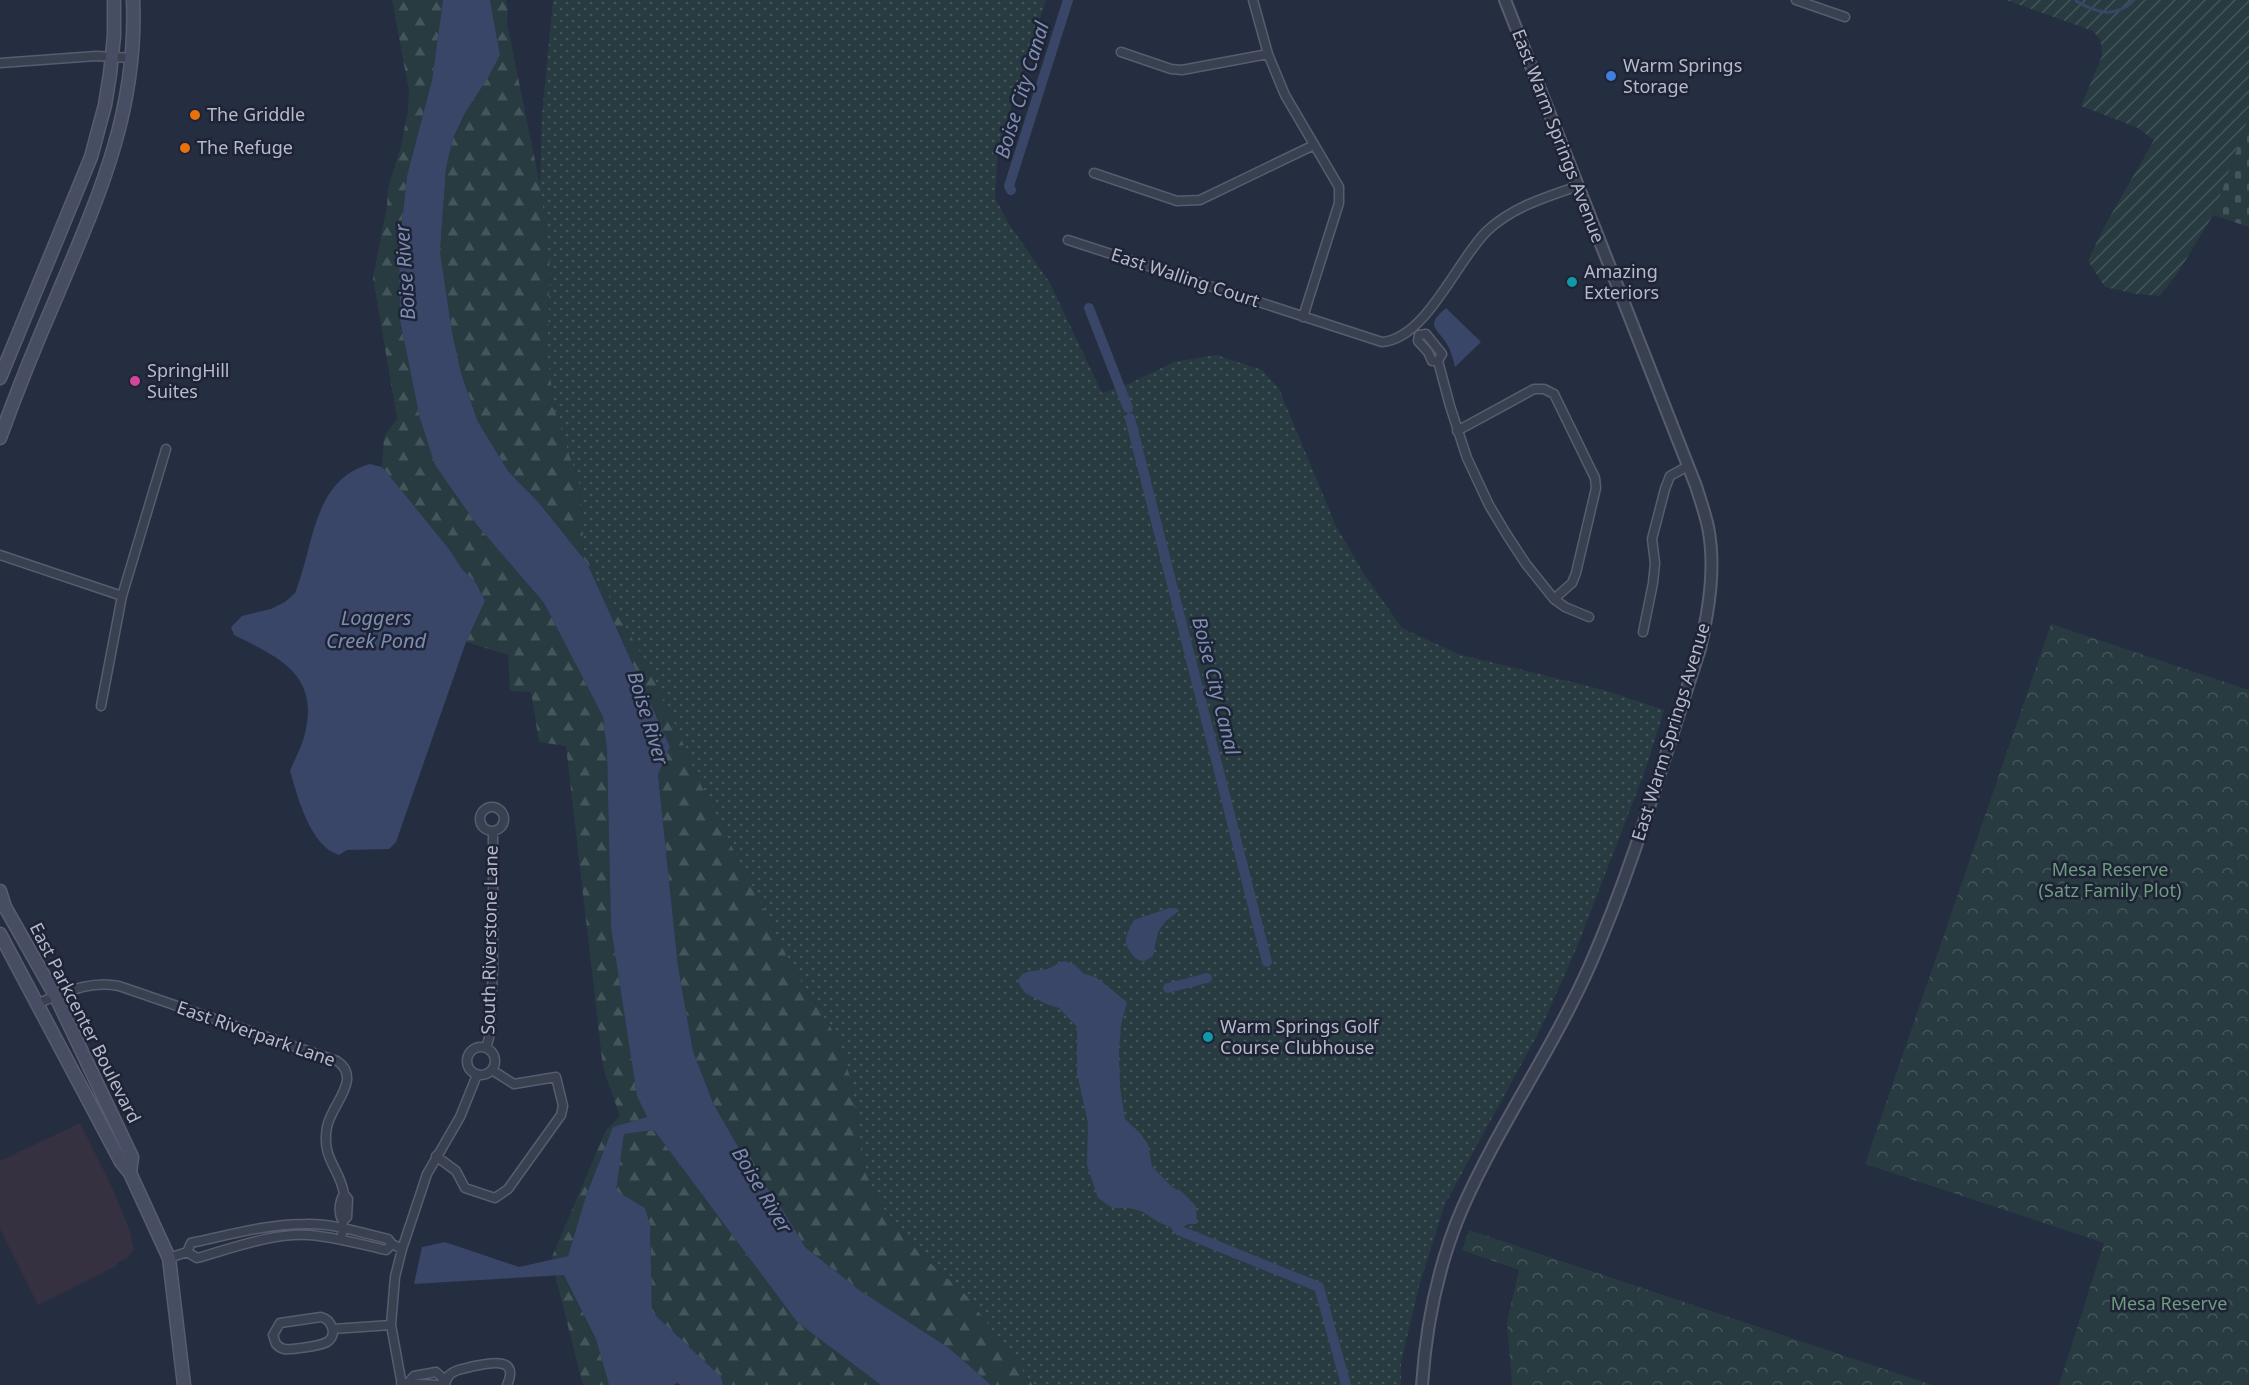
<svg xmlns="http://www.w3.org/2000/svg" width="2249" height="1385" viewBox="0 0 2249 1385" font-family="'Noto Sans',sans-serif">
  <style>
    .medical { fill: #353141 }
    .grass { fill: url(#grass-dots) }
    .forest { fill: url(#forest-firs) }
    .cemetery { fill: url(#cemetery-stones) }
    .park { fill: url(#park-crowns) }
    .garden { fill: url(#garden-furrows) }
    .water { fill: #394668 }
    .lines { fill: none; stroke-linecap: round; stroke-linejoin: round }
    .stream { stroke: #394668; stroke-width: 3 }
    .canal { stroke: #394668; stroke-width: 10 }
    .minor-casing { stroke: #575d6e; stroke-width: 11 }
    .tertiary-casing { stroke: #575d6e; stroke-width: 14 }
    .secondary-casing { stroke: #575d6e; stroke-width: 15 }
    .minor { stroke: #394050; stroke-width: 8 }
    .tertiary { stroke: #394050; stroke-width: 10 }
    .secondary { stroke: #474e63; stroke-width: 12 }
    .shop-dot { fill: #3f7fe0; stroke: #1e2435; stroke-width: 2 }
    .food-dot { fill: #e8710a; stroke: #1e2435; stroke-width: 2 }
    .culture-dot { fill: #0f9aa8; stroke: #1e2435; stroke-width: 2 }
    .hotel-dot { fill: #d1479c; stroke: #1e2435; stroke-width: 2 }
    .labels { text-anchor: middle; stroke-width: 5; stroke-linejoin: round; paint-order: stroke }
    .poi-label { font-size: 18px; fill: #b6bbcb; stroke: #1e2435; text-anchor: start }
    .street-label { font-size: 18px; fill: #b6bbcb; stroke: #1e2435 }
    .park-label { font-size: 18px; fill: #6d9c7e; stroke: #1e2435 }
    .water-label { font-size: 20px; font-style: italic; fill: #7d8db2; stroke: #1e2435 }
  </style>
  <defs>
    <pattern id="grass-dots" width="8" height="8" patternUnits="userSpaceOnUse" patternTransform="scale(1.5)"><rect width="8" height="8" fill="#273b41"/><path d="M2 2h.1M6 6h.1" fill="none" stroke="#44555b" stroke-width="1.8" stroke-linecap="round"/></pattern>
    <pattern id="forest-firs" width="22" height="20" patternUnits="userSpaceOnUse" patternTransform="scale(1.5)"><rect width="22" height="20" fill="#273b41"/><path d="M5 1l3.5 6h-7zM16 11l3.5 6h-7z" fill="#44555b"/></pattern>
    <pattern id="cemetery-stones" width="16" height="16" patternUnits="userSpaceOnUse" patternTransform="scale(1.5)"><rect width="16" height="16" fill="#273b41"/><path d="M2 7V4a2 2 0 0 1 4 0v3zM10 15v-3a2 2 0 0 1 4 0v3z" fill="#44555b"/></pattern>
    <pattern id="park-crowns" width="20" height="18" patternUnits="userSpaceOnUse" patternTransform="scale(1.5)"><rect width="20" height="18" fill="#273b41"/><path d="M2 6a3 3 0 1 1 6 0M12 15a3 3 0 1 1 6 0" fill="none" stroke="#44555b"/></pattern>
    <pattern id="garden-furrows" width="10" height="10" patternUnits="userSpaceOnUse" patternTransform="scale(1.5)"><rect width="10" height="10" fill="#273b41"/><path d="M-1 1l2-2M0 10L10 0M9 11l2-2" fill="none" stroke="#44555b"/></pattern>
  </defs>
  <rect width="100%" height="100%" fill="#252d40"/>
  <path class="medical" d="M80,1123l30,60 20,48 4,19 -8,9 -9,4 1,2 -80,40 -38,-76v-68z"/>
  <path class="grass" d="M553,0h493l-48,148 -3,50 14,26 41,59 52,110 26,-9 46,-22 42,-7 46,15 17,19 57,137 28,48 38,54 56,26 146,36 60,20 -19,61 -68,176 -36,81 -96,176 -26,82 -18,77v22h-368l-66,-89 -48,-43 -39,-49 -15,-32 -27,-133 -45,-70 -94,-188 -41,-96 -74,-133 -4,-65 -25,-76 -8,-58 3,-86 -10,-82 2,-70z"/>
  <path class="forest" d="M392,0h51l-11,80 -25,96 -8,74 1,70 20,99 15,46 42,60 67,78 59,114 4,33 4,178 26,168 10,21 -34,11 -27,68 -18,60 -17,3 55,-129 14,-14 -16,-45 -2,-12 -36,-313 -27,-4 -8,-50 -21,-1 -2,-36 -42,-13 19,-41 -9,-18 -14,-14 -13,-20 -67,-82 2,-30 13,-18 -24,-141 14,-72 1,-18 13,-42 7,-34 1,-21z
    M490,0h16l2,10 -1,13 33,162 10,82 -3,86 8,58 25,76 4,65 74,133 41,96 94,188 45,70 14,44 13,89 15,32 39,49 48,43 66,89h-42l-42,-37 -90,-58 -54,-43 -27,-45 -33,-43 -32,-56 -20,-52 -9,-50 -6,-35 -20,-191 12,-28 -83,-184 -47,-59 -32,-33 -29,-47 -18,-51 -9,-41 -12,-80 6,-84 7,-30 12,-25 24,-37 11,-21z
    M654,1130l143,192 84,63h-158l-3,-8 -68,-65 -2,-87 -6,-17 -28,-17 8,-57z
    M555,1275h9l32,64 13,46h-26z"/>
  <path class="cemetery" d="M2249,116v111l-36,-12z"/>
  <path class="park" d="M2051,624l198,66v695h-190l45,-142 -239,-79z
    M1469,1230l463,155h-420l-5,-63 12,-52 -57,-20z"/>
  <path class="garden" d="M2006,0h243v116l-36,99 -34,56 -19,25 -24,-2 -31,-7 -17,-26 16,-34 50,-87 -16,-12 -57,-22 21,-50 -1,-15 -8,-10z"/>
  <path class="water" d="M443,0h47l10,55 -11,21 -24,37 -12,25 -7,30 -6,84 12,80 9,41 17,49 30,49 32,33 47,59 83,184 -12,28 20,191 6,35 9,50 20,52 32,56 33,43 27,45 54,43 90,58 42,37h-110l-84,-63 -143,-192 -30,4 -8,57 29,17 5,17 2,87 69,65 2,8h-43l-3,-2 -3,2h-65l-13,-46 -32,-64 -150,9 8,-37 23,-5 74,25 49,-11 18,-60 27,-69 34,-10 -10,-21 -26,-168 -4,-178 -4,-33 -59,-114 -67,-78 -42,-60 -15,-46 -20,-99 -1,-70 8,-74 25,-96z
    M1446,308l35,34 -26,25c-2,-8 -4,-16 -8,-23 -11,-17 -22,-18 -1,-36z
    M370,464l12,3 6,7 61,75 13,20 14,14 9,18 -19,41 -70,200 -7,7 -42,1 -8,5c-29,-9 -41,-57 -49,-84 4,-11 11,-22 14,-34 17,-62 -24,-79 -70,-102l-3,-8 11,-11 29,-7 14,-7 10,-9c19,-46 17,-113 75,-129z
    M1169,908h8l2,3 -14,11 -7,10 -5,24 -8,5c-7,0 -9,-2 -13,-7 -11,-13 -5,-20 2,-34z
    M1065,961l10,4 9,9 12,3 31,25 -6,23 -2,26 1,36 5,32 15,14 8,11 4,22 20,21 10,5 14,14 1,18h-9l-10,6 -18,-7 -19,-12 -13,-3h-16l-14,-10 -11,-33 1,-42 -11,-50v-46l-18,-19 -13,-4 -21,-11 -8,-12c8,-13 17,-9 30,-12 7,-2 9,-6 18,-8z"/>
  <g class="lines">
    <path class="stream" d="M2076,1c21,12 39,18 58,-1"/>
    <path class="canal" d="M1011,190l-2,-4 59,-186
      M1089,308l39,100
      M1130,418l137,544
      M1168,988l39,-10
      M1171,1219l7,11 141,57 27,98"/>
    <g class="minor-casing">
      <path id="minor" d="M1253,0l15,54 17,41 54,92v16l-36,114
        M1796,0l49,17
        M1121,52l50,17 11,1 86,-16
        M0,63l96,-7 36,2
        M1094,173l83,28 23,-1 114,-55
        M1068,240l314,102c44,-3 75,-82 105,-111 25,-24 59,-34 91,-45
        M1438,361h-6l-4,-9 -10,-11 1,-6 7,-1 16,20 -4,7 12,45 17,52 22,47 18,30 19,29 28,35 11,8 24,10
        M1457,431l77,-42h10l10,5 41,84 1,10 -20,85 -4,10 -18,16
        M0,555l122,41
        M1643,632l10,-49 2,-20 -3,-24 13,-50 5,-13 18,-10
        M101,706l21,-110 44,-147
        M480 819a12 12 0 1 1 24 0a12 12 0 1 1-24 0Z
        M36,1004c29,-11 52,-24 83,-18l218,75c26,17 -6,44 -10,66 -6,32 13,41 17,67
        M467 1061a14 14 0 1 1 28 0a14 14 0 1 1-28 0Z
        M486,1048l3,-10 4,-67v-139
        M436,1156l20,15 9,17 30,10 13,-9 53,-74 2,-9 -7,-29 -42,7 -22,-14
        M342,1234l1,-13c-5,-7 -4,-19 1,-27l4,5 -1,18 -4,4
        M392,1244l-6,6c-25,-6 -51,-13 -77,-15 -38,-2 -76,13 -112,23l-10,-6 4,-9c38,-8 76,-19 115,-19 27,-1 56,9 82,15l4,5 10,5
        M169,1258l18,-6
        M321,1317c11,3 17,18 6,25 -6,4 -37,8 -43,7 -4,-1 -5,-2 -8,-5l-3,-9 7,-12z
        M333,1329l58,-4
        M401,1383l37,2 8,-4 -10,-9 -22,4 -5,6
        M402,1385l-11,-60 4,-48 7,-28 25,-75 33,-57 17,-42
        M445,1385c1,-5 2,-9 7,-12 5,-4 12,-4 18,-6 15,-3 51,-13 37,18"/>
    </g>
    <g class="tertiary-casing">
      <path id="tertiary" d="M1422,1385c4,-60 16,-120 40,-176 37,-84 91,-160 128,-244 45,-102 75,-211 110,-316 9,-40 16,-82 8,-122 -3,-14 -8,-28 -12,-41l-191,-486"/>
    </g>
    <g class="secondary-casing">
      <path id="secondary" d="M0,378l91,-221 14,-52 5,-31 4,-38v-36
        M0,438c17,-47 36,-94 56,-140 42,-100 82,-187 77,-298
        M0,891l5,16 51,90 76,160 -2,16
        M0,934l121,228 9,11 39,85 15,127"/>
    </g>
    <use href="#minor" class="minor"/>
    <use href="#tertiary" class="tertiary"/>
    <use href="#secondary" class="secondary"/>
  </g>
  <circle class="shop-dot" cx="1611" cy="76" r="6"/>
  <g class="food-dot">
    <circle cx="195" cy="115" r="6"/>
    <circle cx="185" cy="148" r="6"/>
  </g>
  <g class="culture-dot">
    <circle cx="1572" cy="282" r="6"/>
    <circle cx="1208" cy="1037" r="6"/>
  </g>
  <circle class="hotel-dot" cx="135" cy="381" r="6"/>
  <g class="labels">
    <g class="poi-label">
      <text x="1623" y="72">Warm Springs<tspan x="1623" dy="21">Storage</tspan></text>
      <text x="207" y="121">The Griddle</text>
      <text x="197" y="154">The Refuge</text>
      <text x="1584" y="278">Amazing<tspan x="1584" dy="21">Exteriors</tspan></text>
      <text x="147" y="377">SpringHill<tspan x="147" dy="21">Suites</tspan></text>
      <text x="1220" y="1033">Warm Springs Golf<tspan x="1220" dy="21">Course Clubhouse</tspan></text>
    </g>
    <g class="street-label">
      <text transform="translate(1558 136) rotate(69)" y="6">East Warm Springs Avenue</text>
      <text transform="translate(1185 278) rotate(18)" y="6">East Walling Court</text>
      <text transform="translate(1671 732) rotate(-73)" y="6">East Warm Springs Avenue</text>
      <text transform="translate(490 940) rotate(-89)" y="6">South Riverstone Lane</text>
      <text transform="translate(85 1023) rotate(63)" y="6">East Parkcenter Boulevard</text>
      <text transform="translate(256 1034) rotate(19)" y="6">East Riverpark Lane</text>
    </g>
    <g class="park-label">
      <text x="2110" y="876">Mesa Reserve<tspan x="2110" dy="21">(Satz Family Plot)</tspan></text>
      <text x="2169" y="1310">Mesa Reserve</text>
    </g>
    <g class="water-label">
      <text transform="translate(1022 90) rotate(-73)" y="7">Boise City Canal</text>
      <text transform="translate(405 272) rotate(-94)" y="7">Boise River</text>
      <text x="376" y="625">Loggers<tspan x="376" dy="23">Creek Pond</tspan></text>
      <text transform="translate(1216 686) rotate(76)" y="7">Boise City Canal</text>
      <text transform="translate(648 718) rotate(73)" y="7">Boise River</text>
      <text transform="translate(762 1190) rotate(59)" y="7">Boise River</text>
    </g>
  </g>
</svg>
